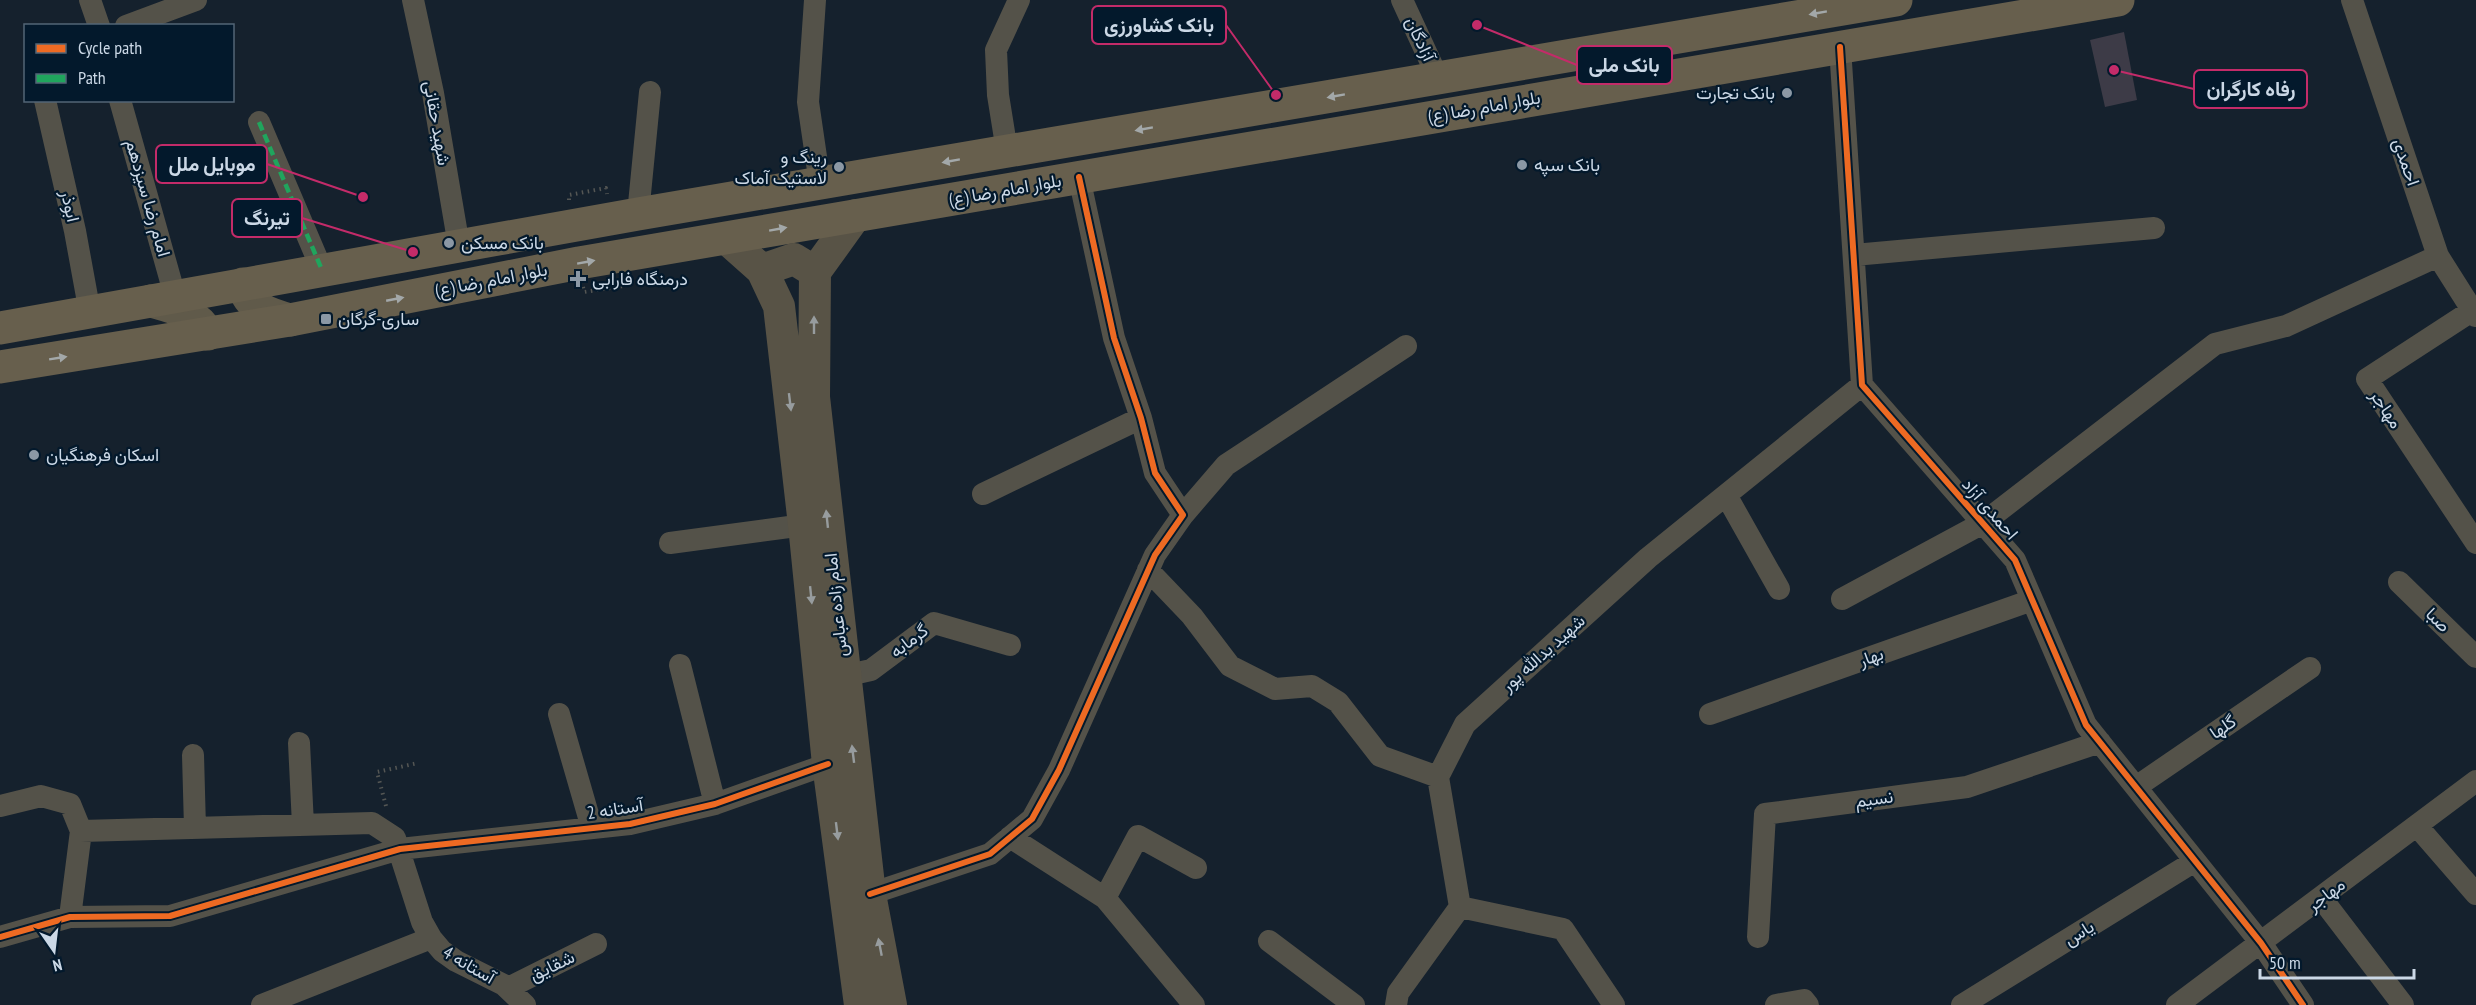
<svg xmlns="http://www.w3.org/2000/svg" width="2476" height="1005" viewBox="0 0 2476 1005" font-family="'PT Sans Narrow',Vazirmatn,sans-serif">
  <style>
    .building { fill: #3d3b47 }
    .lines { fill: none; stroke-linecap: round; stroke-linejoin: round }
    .path { stroke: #545654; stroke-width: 4; stroke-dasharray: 1.5 4.5; stroke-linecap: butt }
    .street { stroke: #545249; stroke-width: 22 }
    .secondary { stroke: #585346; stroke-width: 32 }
    .primary { stroke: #605a4a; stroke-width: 33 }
    .highway { stroke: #675f4d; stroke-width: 33 }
    .quiet { stroke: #20a55d; stroke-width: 4.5; stroke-dasharray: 9 4.5; stroke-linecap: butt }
    .cycleway-casing { stroke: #03192c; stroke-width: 10 }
    .cycleway { stroke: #ed6a23; stroke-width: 6 }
    .oneway { fill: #a3a8a9 }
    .oneway2 { fill: #979c9e }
    .poi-dot { fill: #8b98a5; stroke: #03192c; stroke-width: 2 }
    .labels { text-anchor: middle; stroke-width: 4.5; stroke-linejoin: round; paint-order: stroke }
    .street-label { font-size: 18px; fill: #cbd8e6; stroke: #03192c }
    .poi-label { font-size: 18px; fill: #cbd8e6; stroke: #03192c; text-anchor: start }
    .leader { fill: none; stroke: #c32b69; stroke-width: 2 }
    .callout-dot { fill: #c32b69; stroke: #03192c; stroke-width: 2 }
    .callout { fill: #03192c; stroke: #c32b69; stroke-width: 2 }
    .callout-label { font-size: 20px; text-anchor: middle; font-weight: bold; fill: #cbd8e6 }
  </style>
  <rect width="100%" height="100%" fill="#15212d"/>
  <path class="building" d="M2124,32l13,68 -32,7 -15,-67z"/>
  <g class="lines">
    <path class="path" d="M569,200v-5l37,-7 1,6
      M583,287l1,5 39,-6v-5
      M386,806l-9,-34 41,-9"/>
    <path class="street" d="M90,0l9,26
      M413,0l20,93 26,153
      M815,0l-7,102 12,82
      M1402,0l36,78
      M2352,0l86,256 38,60
      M126,26l70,-26
      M1840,47l22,338 153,175 71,165 175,218 42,62
      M45,100l30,131 15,82
      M120,100l55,196
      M259,122l63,148
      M1007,151l-9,-56 -2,-45 23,-50
      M638,214l12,-122
      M1854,255l300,-27
      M2476,308l-109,71 109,164
      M983,494l158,-76
      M1726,495l53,94
      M1183,515l43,-50 180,-119
      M670,543l134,-18
      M1148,570l44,46 38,50 45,23 37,-3 26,16 42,54 58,21
      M2399,582l77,75
      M1842,599l141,-76 232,-179 71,-18 152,-70
      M680,665l35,139
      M844,676l27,-6 63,-47 76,22
      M559,714l33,114
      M1710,714l322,-114
      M299,743l4,82
      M193,755l2,73
      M2136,787l174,-119
      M0,806l41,-10 29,8 11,27 -11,86
      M2417,826l59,68
      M81,831l291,-8 23,15 27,84 9,16 11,13 14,10 48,24 21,20
      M1010,837l95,61 89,107
      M870,894l120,-40 42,-35 27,-49 96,-215 28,-40 -28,-42 -14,-55 -27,-80 -35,-161
      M1105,898l33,-62 58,32
      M2322,899l81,106
      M1460,907l103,22 51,76
      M0,937l70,-20 100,-1 230,-67 230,-25 85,-20 113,-40
      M1758,937l7,-123 202,-27 133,-45
      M1269,941l85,64
      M508,988l88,-44
      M262,1005l169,-67
      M1396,1005l2,-12 62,-86 -22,-130 27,-53 183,-166 214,-173
      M1776,1005l28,-5 4,5
      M1962,1005l233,-144
      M2177,1005l299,-224"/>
    <path class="secondary" d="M856,215l-41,57 -1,125 56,497 21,111
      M726,238l36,32 17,36 25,219 24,239 32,241
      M762,270l32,-11 21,13"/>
    <path class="primary" d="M243,284c5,24 26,30 47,36
      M151,301c21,6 46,11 57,33"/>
    <path class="highway" d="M0,328l638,-114 1258,-214
      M0,367l290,-47 289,-57 1539,-263"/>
    <path class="quiet" d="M259,122l63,148"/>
    <g class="cycleway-casing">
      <path id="cycleway" d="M1840,47l22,338 153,175 71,165 175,218 42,62
        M870,894l120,-40 42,-35 27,-49 96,-215 28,-40 -28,-42 -14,-55 -27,-80 -35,-161
        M0,937l70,-20 100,-1 230,-67 230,-25 85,-20 113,-40"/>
    </g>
    <use href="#cycleway" class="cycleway"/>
  </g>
  <defs><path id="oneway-solid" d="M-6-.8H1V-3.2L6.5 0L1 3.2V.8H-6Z" transform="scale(1.5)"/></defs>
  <g class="oneway">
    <use href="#oneway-solid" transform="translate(1818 13) rotate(170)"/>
    <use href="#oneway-solid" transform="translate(1336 96) rotate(170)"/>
    <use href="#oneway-solid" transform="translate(1144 129) rotate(170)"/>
    <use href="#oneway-solid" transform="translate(951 161) rotate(170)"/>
    <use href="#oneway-solid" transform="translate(778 229) rotate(-10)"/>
    <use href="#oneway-solid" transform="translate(586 262) rotate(-10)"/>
    <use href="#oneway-solid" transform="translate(395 299) rotate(-11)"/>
    <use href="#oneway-solid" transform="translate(58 358) rotate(-9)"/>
  </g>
  <g class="oneway2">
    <use href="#oneway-solid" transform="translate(814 325) rotate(-90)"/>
    <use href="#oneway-solid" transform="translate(790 402) rotate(83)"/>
    <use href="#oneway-solid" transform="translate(827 519) rotate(-96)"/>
    <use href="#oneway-solid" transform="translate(811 595) rotate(84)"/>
    <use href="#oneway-solid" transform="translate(853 754) rotate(-97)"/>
    <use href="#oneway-solid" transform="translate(837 831) rotate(83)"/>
    <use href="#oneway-solid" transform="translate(880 947) rotate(-101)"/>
  </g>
  <g class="poi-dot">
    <circle cx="1787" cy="93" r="6"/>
    <circle cx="1522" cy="165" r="6"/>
    <circle cx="839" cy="167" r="6"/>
    <circle cx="449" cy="243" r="6"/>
    <path d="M575 270h6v6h6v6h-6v6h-6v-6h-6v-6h6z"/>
    <rect x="320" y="313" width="12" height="12" rx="3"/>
    <circle cx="34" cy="455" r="6"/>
  </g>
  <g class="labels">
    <g class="street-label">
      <text transform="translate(1420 39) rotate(65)" y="6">آزادگان</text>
      <text transform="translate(1484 107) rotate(-10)" y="6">بلوار امام رضا (ع)</text>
      <text transform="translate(437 123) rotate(80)" y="6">شهید حقانی</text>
      <text transform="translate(2406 162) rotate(71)" y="6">احمدی</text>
      <text transform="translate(1005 190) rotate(-10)" y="6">بلوار امام رضا (ع)</text>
      <text transform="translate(148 198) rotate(74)" y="6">امام رضا سیزدهم</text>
      <text transform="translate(70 206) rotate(77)" y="6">ابوذر</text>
      <text transform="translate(491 280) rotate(-11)" y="6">بلوار امام رضا (ع)</text>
      <text transform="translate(2386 409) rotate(56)" y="6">مهاجر</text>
      <text transform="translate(1990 509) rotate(49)" y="6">احمدی آزاد</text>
      <text transform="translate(836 605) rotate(-96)" y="6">امام زاده عباس</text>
      <text transform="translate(2438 620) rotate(44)" y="6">صبا</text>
      <text transform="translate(909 641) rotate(-37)" y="6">گرمابه</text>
      <text transform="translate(1543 653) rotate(-42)" y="6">شهید یدالله پور</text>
      <text transform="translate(1871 657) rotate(-20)" y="6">بهار</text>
      <text transform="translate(2223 727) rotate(-34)" y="6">گلها</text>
      <text transform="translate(1874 799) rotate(-8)" y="6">نسیم</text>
      <text transform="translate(615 809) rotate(-9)" y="6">آستانه 2</text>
      <text transform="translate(2326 895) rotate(-37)" y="6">مهاجر</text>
      <text transform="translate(2079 933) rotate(-32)" y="6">یاس</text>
      <text transform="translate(469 965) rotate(30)" y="6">آستانه 4</text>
      <text transform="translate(552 966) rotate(-26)" y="6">شقایق</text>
    </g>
    <g class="poi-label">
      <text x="1775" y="99" text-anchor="end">بانک تجارت</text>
      <text x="827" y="163" text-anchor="end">رینگ و<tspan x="827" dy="21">لاستیک آماک</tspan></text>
      <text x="1534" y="171">بانک سپه</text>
      <text x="461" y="249">بانک مسکن</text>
      <text x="592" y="285">درمنگاه فارابی</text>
      <text x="338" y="325">ساری-گرگان</text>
      <text x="46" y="461">اسکان فرهنگیان</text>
    </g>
  </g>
  <path class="leader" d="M1276 95L1226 25M1477 25L1577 65M2114 70L2194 89M363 197L267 164M413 252L302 218"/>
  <g class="callout-dot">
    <circle cx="1276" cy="95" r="6"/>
    <circle cx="1477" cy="25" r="6"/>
    <circle cx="2114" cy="70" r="6"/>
    <circle cx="363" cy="197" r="6"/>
    <circle cx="413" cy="252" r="6"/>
  </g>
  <g class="callout">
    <rect x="1092" y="6" width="134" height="38" rx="6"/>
    <rect x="1577" y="46" width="95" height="38" rx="6"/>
    <rect x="2194" y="70" width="113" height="38" rx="6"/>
    <rect x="156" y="145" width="111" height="38" rx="6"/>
    <rect x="232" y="199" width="70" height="38" rx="6"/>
  </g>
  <g class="callout-label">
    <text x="1159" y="32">بانک کشاورزی</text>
    <text x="1624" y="72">بانک ملی</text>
    <text x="2251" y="96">رفاه کارگران</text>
    <text x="212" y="171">موبایل ملل</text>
    <text x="267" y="225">تیرنگ</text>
  </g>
  <rect x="24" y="24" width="210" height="78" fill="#03192c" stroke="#536576" stroke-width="1.5"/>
  <rect x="36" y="44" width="30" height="9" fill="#ed6a23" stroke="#536576" stroke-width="1.5"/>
  <text x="78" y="54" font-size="18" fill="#cbd8e6">Cycle path</text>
  <rect x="36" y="74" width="30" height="9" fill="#20a55d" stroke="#536576" stroke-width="1.5"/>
  <text x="78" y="84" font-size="18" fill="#cbd8e6">Path</text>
  <g transform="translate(54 951) rotate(166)" stroke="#03192c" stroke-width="4.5" paint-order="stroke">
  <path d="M0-4.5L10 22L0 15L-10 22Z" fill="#cbd8e6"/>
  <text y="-9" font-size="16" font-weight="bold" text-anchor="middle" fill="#cbd8e6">N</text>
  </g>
  <path d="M2260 969v9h154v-9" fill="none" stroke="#cbd8e6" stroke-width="3"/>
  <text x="2269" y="969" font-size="18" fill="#cbd8e6" stroke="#03192c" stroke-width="4.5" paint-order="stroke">50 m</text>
</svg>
